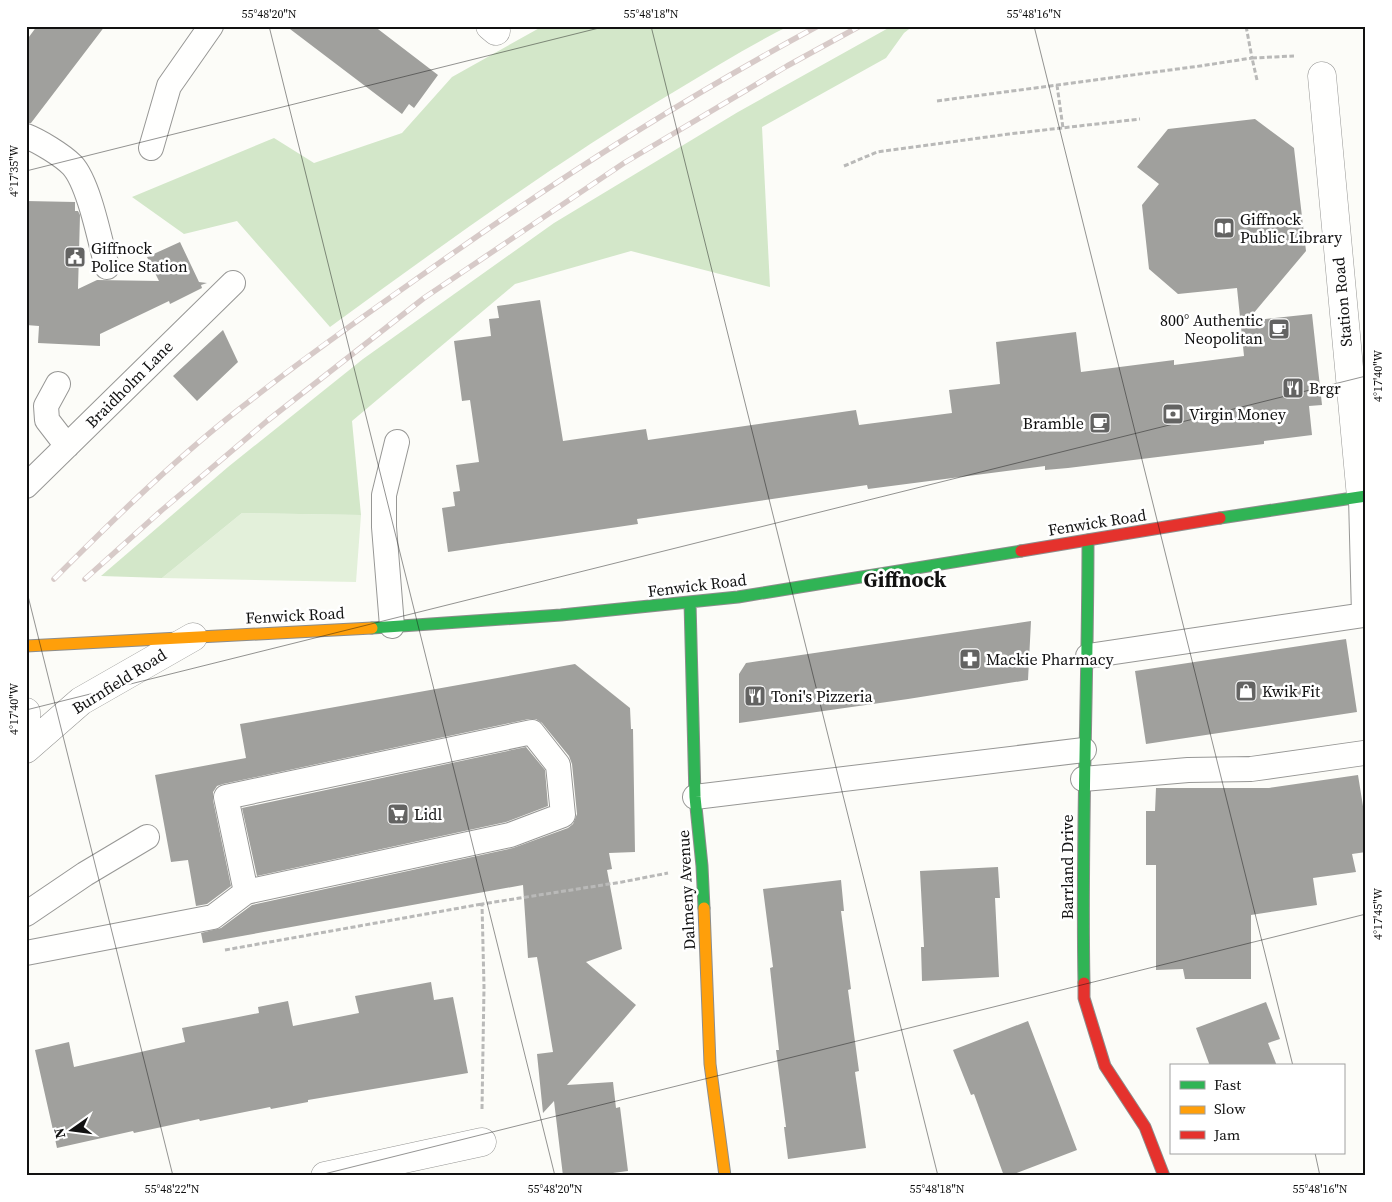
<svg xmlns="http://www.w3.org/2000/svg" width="1392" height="1202" viewBox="0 0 1392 1202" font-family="'Source Serif 4',serif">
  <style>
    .green { fill: #e3f0da }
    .forest { fill: #d3e7c9 }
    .building { fill: #a0a09d }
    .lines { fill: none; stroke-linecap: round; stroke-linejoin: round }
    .lane-casing { stroke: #979795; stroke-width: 26 }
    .street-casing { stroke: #979795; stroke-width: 29 }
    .fast-casing { stroke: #8d8d8c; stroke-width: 13 }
    .slow-casing { stroke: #8d8d8c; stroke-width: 13 }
    .jam-casing { stroke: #8d8d8c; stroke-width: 13 }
    .path { stroke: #b9b9b8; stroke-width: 3; stroke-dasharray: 5 2.5; stroke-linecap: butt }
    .lane { stroke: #fffffe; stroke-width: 24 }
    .street { stroke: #fffffe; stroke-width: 28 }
    .fast { stroke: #30b455; stroke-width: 11 }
    .slow { stroke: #ff9f0a; stroke-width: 11 }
    .jam { stroke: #e5322d; stroke-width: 11 }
    .rail-casing { stroke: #d7cac8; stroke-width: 5.5 }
    .rail { stroke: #fff; stroke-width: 4; stroke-dasharray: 11; stroke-linecap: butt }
    .ticks { fill: none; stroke: #111; stroke-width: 1; stroke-opacity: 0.45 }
    .labels { text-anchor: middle; stroke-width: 5; stroke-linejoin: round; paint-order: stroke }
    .poi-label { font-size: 16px; fill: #111; stroke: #fff; text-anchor: start }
    .street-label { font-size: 16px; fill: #111; stroke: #fff }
    .district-label { font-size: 21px; font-weight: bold; fill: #111; stroke: #fff }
    .neatline { fill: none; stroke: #111; stroke-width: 2 }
    .ticks-label { font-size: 12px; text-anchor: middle; fill: #111 }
  </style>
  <rect width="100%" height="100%" fill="#fcfcf8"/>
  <path class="green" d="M242,513l119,2 -5,67 -194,-4z"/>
  <path class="forest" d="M543,26h246c-39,19 -75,42 -112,64 -121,72 -233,154 -347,237l-93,-106 -53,13 -52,-37 142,-59 40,25 88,-30 50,-56z
    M892,26h21l-9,7 -18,25 -124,69 8,160 -139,-36 -116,33 -163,137 9,94 -119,-2 -80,65 -61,-2 127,-109 135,-108 191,-136 184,-111z"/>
  <path class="building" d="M37,26h68l-74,97h-5v-82z
    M286,26h88l64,49 -24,33 -5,-4 -7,10z
    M1255,119l39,29 12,103 -59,70 65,-7 10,91 -13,1 3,29 -48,6v3l-196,24 -23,2v-4l-177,23 -1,-4 -230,34 1,5 -190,28 -6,-44 13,-2 -2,-14 7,-1 -4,-26 23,-3 -9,-62 -8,1 -8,-60 37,-5 -2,-17 10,-1 -2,-12 43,-6 23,141 83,-12 2,11 208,-30 3,15 93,-12 -3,-23 51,-6 -4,-42 80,-10 5,40 93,-12v5l70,-9 -7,-68 -59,6 -29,-25 -7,-64 17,-21 -22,-17 31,-38z
    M26,201l49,1v9h3l2,4 -2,74 19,-9 62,1 -12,-24 33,-15 19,40 8,1 -6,2 1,3 -32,16 -1,-3 -69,33v12l-62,-3 1,-17 -13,-1z
    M223,330l15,32 -41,39 -24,-25z
    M1031,621l-3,59 -120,19 -169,24v-49l7,-11z
    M1346,639l11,73 -211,32 -11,-73z
    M575,664l55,44 1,21h2l2,123 -26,1 3,16 -5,1 15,79 -36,13 50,43 -69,80 46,-3 3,26 4,-1 8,64 -38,5h-27l-9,-75 -11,12 -6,-59 16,-2 -16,-95 -9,1 -5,-73 -320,58 -2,-10 20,-5 31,-23 261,-57 55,-20 5,-4 4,-10 -5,-50 -3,-8 -27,-33 -6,-4h-7l-306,65 -6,2 -4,6v8l18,86 -24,18 -11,2 -8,-46 -17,2 -16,-87 91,-17 -6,-34z
    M526,747l19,23 3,36 -42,16 -249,54 -15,-68z
    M1358,775l8,50v27l-14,2 4,18 -43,6 4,27 -66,10v64h-66l-2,-10 -27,1v-105h-10v-54h9l1,-23h113z
    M998,867l2,31h-5l4,79 -77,4 -1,-34h3l-4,-76z
    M841,880l3,31h-3l10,78 -3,1 11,81 -4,1 11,76 -78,11 -4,-32h2l-10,-77h3l-9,-82 3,-1 -10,-78z
    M431,982l3,18 19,-3 15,76 -160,27v2l-37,7 -1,-2 -70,14 -1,-2 -65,14 -1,-2 -76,17 -22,-98 34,-8 5,25 111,-25 -3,-14 77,-15 -1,-6 30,-6 5,25 66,-13 -4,-17z
    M1266,1002l14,37 -12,4 9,23h-67l-14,-38z
    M1028,1021l49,129 -68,26h-5l-30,-82 -3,1 -18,-45z"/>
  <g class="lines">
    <g class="lane-casing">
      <path id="lane" d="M26,136c13,5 36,19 46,29 17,18 28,76 35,102
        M151,148l18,-62 42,-60
        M58,384l-12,22 1,14 20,26
        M26,486l207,-203
        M392,626l-8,-99v-32l13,-53
        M1088,656l276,-41 -3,-118
        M1083,779l105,-9 63,-1 113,-16
        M695,797l389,-47
        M26,914l59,-40 62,-37
        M26,953l187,-36 33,-25 264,-57 53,-20 -5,-50 -26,-33 -306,65 20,95"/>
    </g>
    <g class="street-casing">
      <path id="street" d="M490,26l6,5
        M1322,76l39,421
        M26,712v6
        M26,749l55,-48 112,-64
        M325,1176l157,-34"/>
    </g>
    <g class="fast-casing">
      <path id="fast" d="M1220,518l146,-22
        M690,602l5,195 7,69 2,42
        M372,628l189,-13 177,-18 283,-46
        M1084,983c-3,-148 4,-295 4,-443"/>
    </g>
    <g class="slow-casing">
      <path id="slow" d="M26,646l346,-18
        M704,908l6,156 15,112"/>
    </g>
    <g class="jam-casing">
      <path id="jam" d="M1021,551l199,-33
        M1084,983v15l21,68 40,61 19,49"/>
    </g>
    <path class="path" d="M1257,80l-5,-22 42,-2
      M1057,85l6,43
      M937,101l263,-35 52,-8 -6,-32
      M844,166l33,-14 132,-18 131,-15
      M225,950l257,-46
      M482,1109l2,-122 -2,-83 140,-22 46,-9"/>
    <use href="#lane" class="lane"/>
    <use href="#street" class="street"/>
    <use href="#fast" class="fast"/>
    <use href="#slow" class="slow"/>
    <use href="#jam" class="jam"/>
    <g class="rail-casing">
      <path id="rail" d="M54,579c63,-63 126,-125 197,-179 58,-46 120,-89 181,-132 124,-88 252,-170 386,-242
        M85,579l77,-69 105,-89 157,-123 200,-135 163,-97 73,-40"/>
    </g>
    <use href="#rail" class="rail"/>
  </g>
  <path class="ticks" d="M269,26l286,1150M651,26l287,1150M1034,26l259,1040M26,171l581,-145M26,588l147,588M26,710l1340,-334M1315,1153l5,23M316,1176l1050,-262"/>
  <defs>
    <g id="library-square" transform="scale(1.125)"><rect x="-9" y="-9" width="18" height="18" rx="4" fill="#636362" stroke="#fff"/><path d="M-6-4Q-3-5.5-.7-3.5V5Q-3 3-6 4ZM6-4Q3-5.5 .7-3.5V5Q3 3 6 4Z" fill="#fff"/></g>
    <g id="civic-square" transform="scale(1.125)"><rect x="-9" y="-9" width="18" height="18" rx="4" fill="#636362" stroke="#fff"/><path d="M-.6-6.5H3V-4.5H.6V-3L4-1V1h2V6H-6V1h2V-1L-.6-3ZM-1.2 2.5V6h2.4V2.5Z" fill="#fff"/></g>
    <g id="cafe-square" transform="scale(1.125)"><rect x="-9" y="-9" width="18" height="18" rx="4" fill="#636362" stroke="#fff"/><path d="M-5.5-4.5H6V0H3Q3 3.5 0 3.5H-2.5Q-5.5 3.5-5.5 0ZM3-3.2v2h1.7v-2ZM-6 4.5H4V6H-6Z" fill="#fff"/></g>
    <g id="restaurant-square" transform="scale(1.125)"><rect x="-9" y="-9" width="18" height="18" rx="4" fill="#636362" stroke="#fff"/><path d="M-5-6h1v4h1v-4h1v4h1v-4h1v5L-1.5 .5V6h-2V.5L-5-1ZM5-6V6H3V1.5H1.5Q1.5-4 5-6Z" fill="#fff"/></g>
    <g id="bank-square" transform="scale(1.125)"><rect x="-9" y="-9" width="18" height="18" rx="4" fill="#636362" stroke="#fff"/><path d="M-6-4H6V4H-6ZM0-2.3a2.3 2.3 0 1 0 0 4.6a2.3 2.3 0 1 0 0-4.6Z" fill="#fff"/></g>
    <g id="pharmacy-square" transform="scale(1.125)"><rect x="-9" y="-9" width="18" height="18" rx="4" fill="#636362" stroke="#fff"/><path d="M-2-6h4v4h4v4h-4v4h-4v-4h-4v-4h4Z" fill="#fff"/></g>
    <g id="shop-square" transform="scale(1.125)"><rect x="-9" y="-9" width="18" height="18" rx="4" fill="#636362" stroke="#fff"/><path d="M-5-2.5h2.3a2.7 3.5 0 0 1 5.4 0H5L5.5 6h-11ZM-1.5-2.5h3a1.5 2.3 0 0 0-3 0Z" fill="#fff"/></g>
    <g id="supermarket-square" transform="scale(1.125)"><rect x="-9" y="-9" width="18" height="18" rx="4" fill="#636362" stroke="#fff"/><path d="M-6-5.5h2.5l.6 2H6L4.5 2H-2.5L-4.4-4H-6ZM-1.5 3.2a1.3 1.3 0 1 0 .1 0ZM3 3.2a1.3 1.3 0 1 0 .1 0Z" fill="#fff"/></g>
  </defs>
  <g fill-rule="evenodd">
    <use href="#library-square" x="1224" y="228"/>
    <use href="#civic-square" x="75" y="257"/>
    <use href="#cafe-square" x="1279" y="329"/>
    <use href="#restaurant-square" x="1293" y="388"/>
    <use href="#bank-square" x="1173" y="414"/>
    <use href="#cafe-square" x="1100" y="423"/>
    <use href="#pharmacy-square" x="970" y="659"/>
    <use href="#shop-square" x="1246" y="691"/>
    <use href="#restaurant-square" x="755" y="696"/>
    <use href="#supermarket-square" x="398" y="814"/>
  </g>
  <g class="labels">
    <g class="poi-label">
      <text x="1240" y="225">Giffnock<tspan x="1240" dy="18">Public Library</tspan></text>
      <text x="91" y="254">Giffnock<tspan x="91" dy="18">Police Station</tspan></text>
      <text x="1263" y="326" text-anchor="end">800° Authentic<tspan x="1263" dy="18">Neopolitan</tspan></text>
      <text x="1309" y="394">Brgr</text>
      <text x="1189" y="420">Virgin Money</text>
      <text x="1084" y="429" text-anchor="end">Bramble</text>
      <text x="986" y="665">Mackie Pharmacy</text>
      <text x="1262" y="697">Kwik Fit</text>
      <text x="771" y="702">Toni's Pizzeria</text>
      <text x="414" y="820">Lidl</text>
    </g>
    <g class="street-label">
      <text transform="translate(1342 302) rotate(-95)" y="6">Station Road</text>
      <text transform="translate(129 384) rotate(-45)" y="6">Braidholm Lane</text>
      <text transform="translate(1097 522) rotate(-9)" y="6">Fenwick Road</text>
      <text transform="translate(697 585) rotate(-7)" y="6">Fenwick Road</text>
      <text transform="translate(295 615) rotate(-3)" y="6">Fenwick Road</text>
      <text transform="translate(119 681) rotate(-32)" y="6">Burnfield Road</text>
      <text transform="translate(1067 867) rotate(-90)" y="6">Barrland Drive</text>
      <text transform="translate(686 890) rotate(-93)" y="6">Dalmeny Avenue</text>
    </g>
    <g class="district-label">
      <text x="905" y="587">Giffnock</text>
    </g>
  </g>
  <rect width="1392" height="1202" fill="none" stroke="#ffffff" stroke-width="55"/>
  <rect x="1170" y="1064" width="175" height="90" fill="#ffffff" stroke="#a0a0a0"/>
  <rect x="1180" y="1081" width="25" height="8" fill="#30b455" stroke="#a0a0a0"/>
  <text x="1214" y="1090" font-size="15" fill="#111111">Fast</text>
  <rect x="1180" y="1106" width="25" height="8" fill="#ff9f0a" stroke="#a0a0a0"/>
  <text x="1214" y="1114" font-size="15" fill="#111111">Slow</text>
  <rect x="1180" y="1131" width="25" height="8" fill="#e5322d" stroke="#a0a0a0"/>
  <text x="1214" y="1140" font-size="15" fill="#111111">Jam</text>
  <g transform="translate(72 1130) rotate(256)" stroke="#ffffff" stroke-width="4" paint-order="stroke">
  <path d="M0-4L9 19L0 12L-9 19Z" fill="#111111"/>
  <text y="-8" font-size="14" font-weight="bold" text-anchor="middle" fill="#111111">N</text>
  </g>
  <rect x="28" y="28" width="1336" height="1146" class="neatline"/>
  <g class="ticks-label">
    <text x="269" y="18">55°48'20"N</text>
    <text x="651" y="18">55°48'18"N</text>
    <text x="1034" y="18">55°48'16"N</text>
    <text transform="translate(14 171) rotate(-90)" y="4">4°17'35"W</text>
    <text transform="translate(1378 376) rotate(-90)" y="4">4°17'40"W</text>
    <text transform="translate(14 709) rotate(-90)" y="4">4°17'40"W</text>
    <text transform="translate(1378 914) rotate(-90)" y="4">4°17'45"W</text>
    <text x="172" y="1193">55°48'22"N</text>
    <text x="555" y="1193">55°48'20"N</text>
    <text x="937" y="1193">55°48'18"N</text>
    <text x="1320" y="1193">55°48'16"N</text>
  </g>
</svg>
